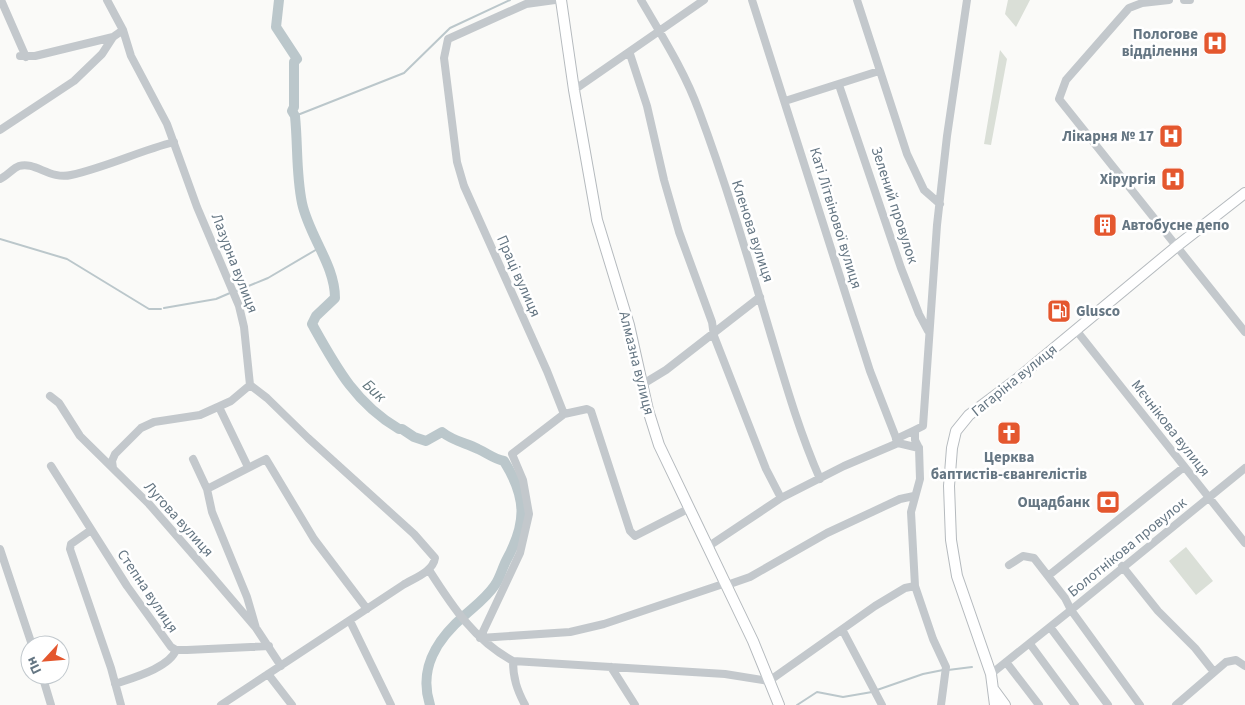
<svg xmlns="http://www.w3.org/2000/svg" width="1245" height="705" viewBox="0 0 1245 705" font-family="'Source Sans 3',sans-serif">
  <style>
    .green { fill: #dadfd7 }
    .lines { fill: none; stroke-linecap: round; stroke-linejoin: round }
    .stream { stroke: #bbc7cb; stroke-width: 2 }
    .river { stroke: #bbc7cb; stroke-width: 10 }
    .major-casing { stroke: #b5babe; stroke-width: 12 }
    .minor { stroke: #c3c8cc; stroke-width: 8 }
    .major { stroke: #fff; stroke-width: 10 }
    .labels { text-anchor: middle; stroke-width: 5; stroke-linejoin: round; paint-order: stroke }
    .poi-label { font-size: 15px; font-weight: bold; fill: #657683; stroke: #fff; text-anchor: end }
    .street-label { font-size: 15px; fill: #657683; stroke: #fff }
    .water-label { font-size: 16px; font-style: italic; fill: #60757c; stroke: #fff }
  </style>
  <rect width="100%" height="100%" fill="#fafaf8"/>
  <path class="green" d="M1008,0h22l-14,27 -11,-13z
    M1000,50l7,9 -16,86 -7,-1z
    M1186,547l27,34 -17,14 -27,-34z"/>
  <g class="lines">
    <path class="stream" d="M295,116l109,-43 46,-45 60,-28
      M0,239l67,20 82,50h12
      M234,292l34,-14 51,-30
      M164,308l52,-9 14,-6
      M948,670l24,-3
      M877,690l46,-16 20,-4
      M797,705l20,-13 26,5 29,-5"/>
    <path class="river" d="M279,0l-3,27 21,32 -3,3v45l-2,4 3,5c3,30 1,58 7,87 7,33 33,62 33,95l-19,18 -4,8c24,43 43,79 87,105h3l12,8 12,4 16,-9c11,9 24,11 36,17 9,4 16,10 26,12 23,37 23,62 2,100 -4,8 -6,17 -11,24 -8,12 -20,21 -30,30 -28,24 -47,53 -35,90"/>
    <g class="major-casing">
      <path id="major" d="M561,0l13,90 23,130 32,105 19,85 11,35 94,196 26,64
        M994,690l11,15
        M995,705l-4,-31 -34,-98 -6,-36 -2,-54 3,-38 4,-17 13,-16 48,-36 160,-133 68,-53"/>
    </g>
    <path class="minor" d="M1,0l25,57
      M107,0l16,30 8,26 36,68 30,83 42,99 5,21 6,58 17,13 41,40 106,96 21,24c-2,14 -21,20 -32,27l-182,120
      M555,0l-29,4 -78,35 -4,19 13,104 7,24 83,185 17,43 23,-5 4,2 39,120 5,5 55,-28
      M641,0c21,36 44,72 58,111 27,72 49,147 71,221 15,50 29,99 50,147
      M752,0l118,371 28,72
      M857,0l50,154 17,36 16,14
      M1169,0l-27,3 -13,5 -63,72 -7,19 186,233
      M1184,0h6
      M630,54l17,52 17,74 15,52 33,90 2,14 52,133 15,29
      M20,56h15l78,-19
      M839,85l62,183 18,46 9,17
      M574,90l130,-90
      M785,101l94,-30
      M0,130l74,-49 28,-27 11,-17 10,-7
      M0,179c7,-3 13,-11 19,-13 16,-5 31,14 52,9 36,-8 68,-24 103,-33
      M1076,330l169,213
      M643,384l23,-14 94,-73
      M50,396l9,7 21,33 69,68 61,70 46,54 25,38
      M219,407l29,60
      M896,439l19,-9
      M193,459l14,30
      M51,466l76,120 44,61 5,3h11l82,-4
      M113,468l-1,-7 3,-7 26,-26 13,-6 46,-7 31,-14 19,-16
      M91,530l-20,14 -1,5 41,119 10,37
      M709,546l72,-48 63,-32 54,-23 21,5
      M0,549l32,96
      M1122,566l36,45 37,37 19,24
      M429,570c23,36 45,70 84,91l212,13 44,7 106,-75 30,-18 10,-2
      M1048,576l136,-109
      M727,585l23,-8 77,-44 73,-34 14,-3
      M350,621l41,84
      M1050,627l58,78
      M256,628l-9,-31 -35,-85 -5,-23 59,-30 48,80 53,70
      M843,631l39,74
      M480,638l40,-85 9,-39 -6,-34 -11,-26 52,-40
      M480,638l90,-6 34,-8 122,-41
      M1030,644l45,61
      M513,661c0,17 4,29 12,44
      M1006,662l33,43
      M611,667l24,38
      M268,674l24,31
      M991,674l80,-64 -6,-12 -31,-40 -11,-2 -14,9
      M42,675l9,30
      M115,684c17,-6 54,-16 61,-34
      M941,705l5,-38 -13,-28 -18,-53 -4,-74 9,-33 -1,-31 -4,-8v-10l8,-4 14,-201 10,-89 20,-136
      M1140,705l-69,-95 174,-142
      M1176,705l50,-43 10,-2 9,6"/>
    <use href="#major" class="major"/>
  </g>
  <defs>
    <g id="hospital-square" transform="scale(1.25)"><rect x="-9" y="-9" width="18" height="18" rx="4" fill="#e4572e" stroke="#fff"/><path d="M-5-5h3v3.5h4V-5h3V5h-3V1.5h-4V5h-3Z" fill="#fff"/></g>
    <g id="building-square" transform="scale(1.25)"><rect x="-9" y="-9" width="18" height="18" rx="4" fill="#e4572e" stroke="#fff"/><path d="M-4-6H4V6H1V3H-1V6H-4ZM-2.5-4.3h1.7v1.8h-1.7ZM.8-4.3h1.7v1.8H.8ZM-2.5-1h1.7V.8h-1.7ZM.8-1h1.7V.8H.8Z" fill="#fff"/></g>
    <g id="fuel-square" transform="scale(1.25)"><rect x="-9" y="-9" width="18" height="18" rx="4" fill="#e4572e" stroke="#fff"/><path d="M-5.5-6h7V0h2V4h1.3V-2.5L3-4.5l.8-.8L6-3V5H2.5V1h-1V6h-7ZM-4.2-4.7v3.2H.2V-4.7Z" fill="#fff"/></g>
    <g id="church-square" transform="scale(1.25)"><rect x="-9" y="-9" width="18" height="18" rx="4" fill="#e4572e" stroke="#fff"/><path d="M-1.2-6h2.4v3.5h3.3v2.4h-3.3V6h-2.4V-.1h-3.3v-2.4h3.3Z" fill="#fff"/></g>
    <g id="bank-square" transform="scale(1.25)"><rect x="-9" y="-9" width="18" height="18" rx="4" fill="#e4572e" stroke="#fff"/><path d="M-6-4H6V4H-6ZM0-2.3a2.3 2.3 0 1 0 0 4.6a2.3 2.3 0 1 0 0-4.6Z" fill="#fff"/></g>
  </defs>
  <g fill-rule="evenodd">
    <use href="#hospital-square" x="1215" y="43"/>
    <use href="#hospital-square" x="1171" y="136"/>
    <use href="#hospital-square" x="1173" y="179"/>
    <use href="#building-square" x="1105" y="225"/>
    <use href="#fuel-square" x="1059" y="311"/>
    <use href="#church-square" x="1009" y="433"/>
    <use href="#bank-square" x="1108" y="502"/>
  </g>
  <g class="labels">
    <g class="poi-label">
      <text x="1198" y="39">Пологове<tspan x="1198" dy="17">відділення</tspan></text>
      <text x="1154" y="141">Лікарня № 17</text>
      <text x="1156" y="184">Хірургія</text>
      <text x="1122" y="230" text-anchor="start">Автобусне депо</text>
      <text x="1076" y="316" text-anchor="start">Glusco</text>
      <text x="1009" y="462" text-anchor="middle">Церква<tspan x="1009" dy="17">баптистів-євангелістів</tspan></text>
      <text x="1090" y="507">Ощадбанк</text>
    </g>
    <g class="street-label">
      <text transform="translate(895 205) rotate(72)" y="5">Зелений провулок</text>
      <text transform="translate(836 218) rotate(73)" y="5">Каті Літвінової вулиця</text>
      <text transform="translate(753 231) rotate(72)" y="5">Кленова вулиця</text>
      <text transform="translate(235 263) rotate(69)" y="5">Лазурна вулиця</text>
      <text transform="translate(519 276) rotate(66)" y="5">Праці вулиця</text>
      <text transform="translate(637 363) rotate(76)" y="5">Алмазна вулиця</text>
      <text transform="translate(1014 380) rotate(-39)" y="5">Гагаріна вулиця</text>
      <text transform="translate(1171 428) rotate(52)" y="5">Мєчнікова вулиця</text>
      <text transform="translate(179 519) rotate(48)" y="5">Лугова вулиця</text>
      <text transform="translate(1127 547) rotate(-39)" y="5">Болотнікова провулок</text>
      <text transform="translate(148 591) rotate(56)" y="5">Степна вулиця</text>
    </g>
    <g class="water-label">
      <text transform="translate(375 390) rotate(43)" y="6">Бик</text>
    </g>
  </g>
  <g transform="translate(45 660) rotate(244)"><circle r="24" fill="#ffffff" stroke="#c1c8cd"/>
  <path d="M0-4L9 19L0 12L-9 19Z" fill="#e4572e"/>
  <text y="-8" font-size="14" font-weight="bold" text-anchor="middle" fill="#657683">Пн</text>
  </g>
</svg>
